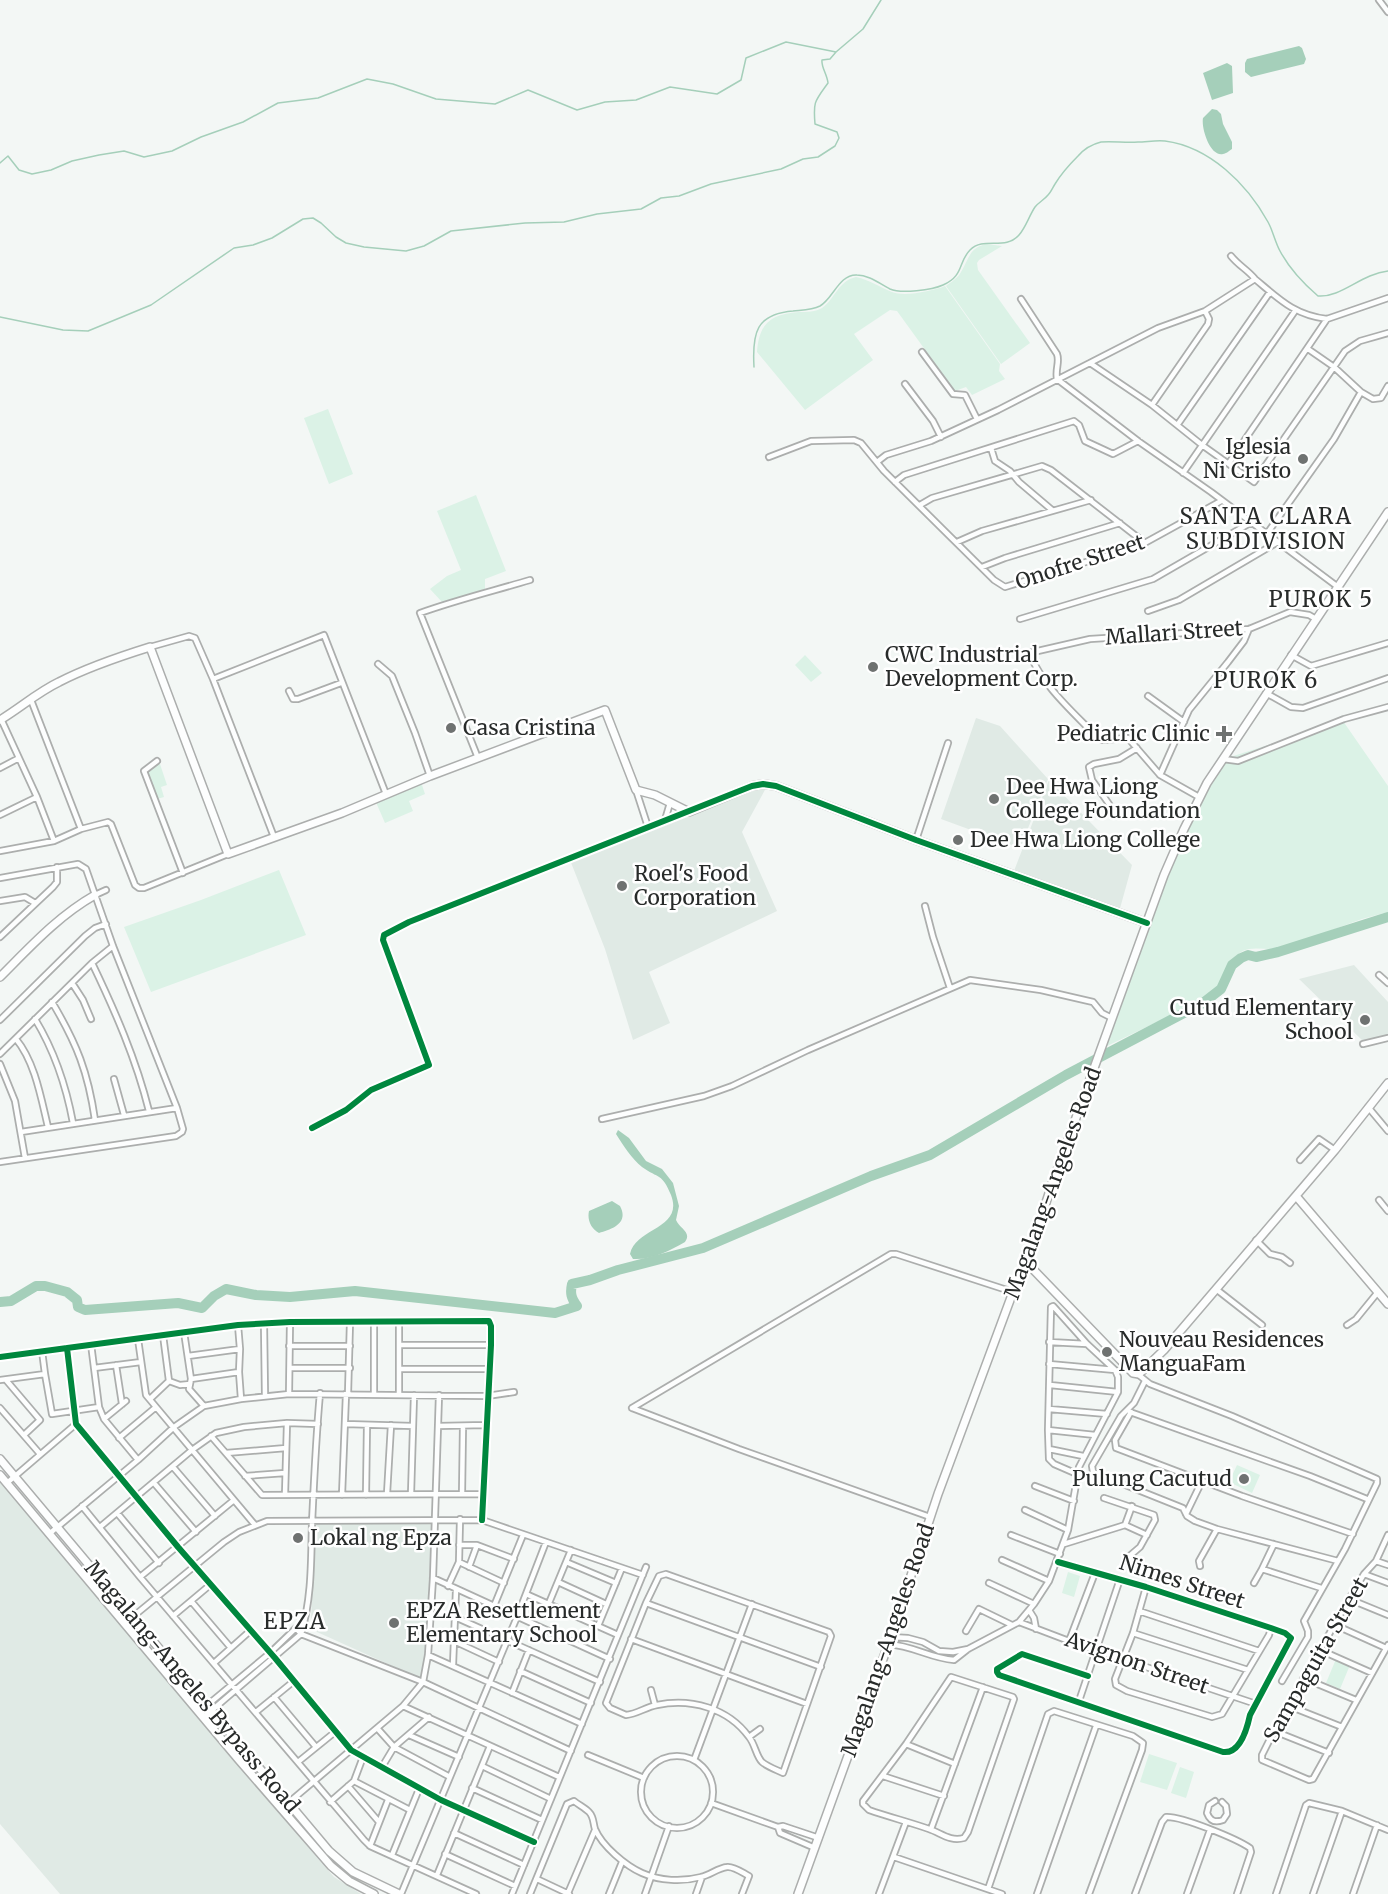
<svg xmlns="http://www.w3.org/2000/svg" width="1388" height="1894" viewBox="0 0 1388 1894" font-family="Merriweather,serif">
  <style>
    .built { fill: #e0eae5 }
    .green { fill: #dbf2e6 }
    .water { fill: #a5cfba }
    .lines { fill: none; stroke-linecap: round; stroke-linejoin: round }
    .stream { stroke: #a5cfba; stroke-width: 1.5 }
    .river { stroke: #a5cfba; stroke-width: 10 }
    .street-casing { stroke: #acaead; stroke-width: 8 }
    .secondary-casing { stroke: #acaead; stroke-width: 10 }
    .street { stroke: #fdfefe; stroke-width: 4.5 }
    .secondary { stroke: #fdfefe; stroke-width: 7 }
    .cycleway-casing { stroke: #fff; stroke-width: 10 }
    .cycleway { stroke: #00873e; stroke-width: 6 }
    .poi-dot { fill: #6f7271; stroke: #fff; stroke-width: 2 }
    .labels { text-anchor: middle; stroke-width: 5; stroke-linejoin: round; paint-order: stroke }
    .poi-label { font-size: 21px; fill: #282b2a; stroke: #fff; text-anchor: start }
    .street-label { font-size: 21px; fill: #282b2a; stroke: #fff }
    .neighbourhood-label { font-size: 22px; letter-spacing: 1.5px; fill: #282b2a; stroke: #fff }
  </style>
  <rect width="100%" height="100%" fill="#f3f7f5"/>
  <path class="built" d="M976,718l24,8 48,53 -28,69 -79,-29z
    M1049,780l83,85 -13,47 -105,-41z
    M763,786l3,2 -24,44 35,79 -128,61 21,51 -37,17 -28,-91 -35,-89z
    M1354,965l34,37v35l-25,4 -64,-62z
    M0,1480l319,380 15,17 27,17h-301l-60,-70z
    M433,1522l-10,156h-4l-102,-46 -6,-12 4,-97z"/>
  <path class="green" d="M986,244l16,2 -23,14 -2,3 1,7 52,73 -29,21 -55,-78c5,-4 12,-8 15,-14 8,-13 8,-24 25,-28z
    M856,277c14,3 23,10 36,15 12,5 41,-1 53,-6l55,78 -1,7 6,8 -33,16 -6,-8 -11,4 -58,-80 -7,-1 -36,24 19,26 -68,50 -48,-58c2,-29 14,-38 42,-40 7,0 17,0 23,-4 13,-9 16,-27 34,-31z
    M328,409l25,65 -24,10 -25,-66z
    M476,495l30,76 -21,8v11l-43,12 -12,-13 17,-13 14,-6 -24,-59z
    M805,655l17,18 -11,9 -16,-17z
    M1343,721l45,65v126l-26,7 -79,29c-11,3 -23,-1 -34,1 -15,3 -19,16 -25,28 -5,9 -12,15 -19,22l-100,48 53,-149 29,-72 37,-67z
    M160,764l7,21 -6,2 3,10 -7,2 -10,-31z
    M421,782l4,12 -16,7 4,10 -28,12 -10,-23z
    M279,870l27,65 -155,57 -27,-65 77,-27z
    M1237,1465l23,10 -8,18 -23,-11z
    M1068,1572l12,4 -6,21 -12,-4z
    M1336,1659l14,6 -10,24 -14,-6z
    M1149,1754l28,9 -10,27 -27,-8z
    M1180,1767l14,5 -8,26 -15,-5z"/>
  <path class="water" d="M1299,46l3,2 4,11 -2,5 -53,13 -6,-5v-9l2,-4z
    M1227,63l5,3 1,27 -21,7 -9,-27z
    M1212,109l5,1 4,4 2,10 9,18v7c-2,1 -6,5 -9,5 -13,3 -22,-26 -20,-36z
    M618,1130l11,8 17,23 16,8 11,14 6,23 -3,14c4,9 16,12 9,22 -16,9 -33,18 -52,17l-3,-5c6,-27 54,-25 41,-59 -9,-22 -12,-16 -29,-28 -10,-8 -19,-22 -26,-33z
    M612,1201l8,5c9,17 -7,23 -21,27 -8,-4 -12,-13 -10,-22z"/>
  <g class="lines">
    <path class="stream" d="M0,163l8,-7 11,14 13,4 19,-4 21,-9 27,-6 25,-4 20,6 28,-6 29,-14 42,-15 35,-19 40,-5 49,-19 26,5 43,15 59,5 33,-14 49,20 28,-8 31,-2 34,-13 47,7 24,-14 5,-22 40,-16 50,10 27,-23 18,-29
      M0,317l63,13 25,1 63,-26 83,-57 19,-3 19,-7 31,-19 10,-1 8,5 15,14 10,6 18,4 42,4 18,-5 27,-15 74,-8 39,-1 33,-8 44,-5 20,-11 18,-2 32,-12 70,-15 22,-10 15,-2 17,-11 4,-8 -2,-6 -22,-8c-2,-23 0,-23 13,-41 -1,-9 -7,-16 -6,-23l8,-1 6,-7
      M754,367c-2,-34 2,-53 39,-56 9,-1 19,-1 27,-5 13,-7 19,-32 37,-31 12,0 23,9 33,14 11,5 42,1 53,-4 21,-9 15,-23 27,-35 14,-14 35,1 49,-15 7,-8 10,-19 16,-28 4,-5 9,-7 13,-12 3,-3 5,-8 7,-11 6,-10 15,-20 23,-28 6,-7 15,-12 23,-14 12,-1 25,1 37,0 8,0 18,-2 27,-1 45,6 82,43 103,81 5,9 7,20 12,29 9,17 24,33 38,45 23,2 43,-22 70,-25"/>
    <path class="river" d="M0,1302l11,-1 25,-15h9l22,6 10,8 1,7 7,3 93,-7 24,5 12,-12 12,-7 30,6 34,2 65,-6 200,22 22,-7c-6,-8 -7,-13 -5,-22l18,-4 28,-10 85,-22 168,-72 59,-21 136,-80 137,-72 18,-14 11,-24 9,-7 7,-3 8,2 22,-5 110,-35"/>
    <g class="street-casing">
      <path id="street" d="M1379,0l9,12
        M1231,256c8,10 17,14 24,23 24,20 39,36 72,40l61,-21
        M1021,299l36,55c3,8 -2,15 0,25l81,62 73,51 127,95
        M1308,349l26,18 27,25 12,7 8,-1 7,-12
        M922,352l31,42 12,1 12,24
        M1090,363l62,42 50,40 52,37 91,-131 15,-10 28,-8
        M905,384l28,37 8,16
        M1152,405l56,-81 1,-5 -4,-8
        M1178,424l92,-132
        M991,448l4,13 15,10 9,11 33,28
        M769,457l42,-16 43,-1 7,3 23,28 110,109 11,7 136,-42 80,-44
        M877,462l9,-7 45,-14 67,-31 160,-82 47,-17 50,-32
        M1229,463l98,-144
        M1183,473l112,-162
        M895,482l9,-7 170,-54 5,4 6,16 28,13 25,-13
        M920,505l12,-7 110,-32 9,4 94,73
        M1266,535l68,-96 27,-47
        M957,542l25,-11 109,-31
        M982,567l23,-9 115,-35
        M1148,611l31,-11 97,-57
        M1020,619l133,-40 97,-56
        M150,647l39,-11 6,2 18,41 61,158
        M1291,655l20,11 77,-23
        M378,664l14,12 23,57 15,43
        M213,679l111,-44 62,159
        M289,691l4,8h5l43,-16
        M1266,693l25,14 12,1 85,-30
        M1148,696l36,26
        M31,700l50,129
        M1,719l36,78 17,44
        M478,758l-58,-145c36,-13 73,-22 110,-33
        M1223,759l15,2 106,-42 44,-12
        M157,761l-13,10 39,102
        M0,768l19,-10
        M1160,775l29,-65 39,-48 16,-21 5,-12
        M636,790l12,37
        M1199,797l-39,-22 -32,-37 -26,2 -7,-5c-25,-26 -51,-48 -66,-82l61,-14 159,-10 41,-17 19,3 7,4
        M1109,804l-17,-24 -3,-13 5,-3 25,-5 18,-11
        M0,815l37,-18
        M665,820l5,-17
        M916,840l32,-97
        M0,851l54,-10 27,-12 27,-7 3,2 24,61 4,3h5l84,-34
        M0,878l78,-14 8,5 27,77 64,162 6,21 -1,3 -6,4 -176,26
        M95,895l11,-5
        M0,901l25,-4 10,6
        M925,906l8,31 17,51
        M0,937l53,-50 4,-5v-15
        M92,963c23,48 44,96 57,148
        M1379,975l9,8
        M72,983l11,17 8,19
        M52,1002c25,42 36,70 43,118
        M35,1019c20,33 31,66 38,104
        M0,1020l85,-84 10,-8 11,-4
        M16,1039c19,23 25,59 32,88
        M1363,1044l25,-6
        M0,1054l92,-91 21,-17
        M0,1064l15,37 10,57
        M114,1079l10,36
        M1368,1107l20,24
        M602,1119l102,-23 28,-10 76,-36 162,-70 71,10 52,12 9,11 10,5
        M312,1128l34,-18 25,-20 58,-25 -46,-125 1,-5 25,-13 279,-110
        M21,1132l156,-24
        M1300,1160l19,-21 16,11
        M1379,1200l9,11
        M1256,1240l14,14 12,3 8,6
        M1216,1289l46,36
        M399,1322v73
        M264,1324l1,71
        M1347,1325l9,-6 22,-27
        M184,1332l7,47 -2,10 15,17
        M138,1339l8,56 109,130
        M1049,1342l38,2
        M91,1344l8,63 5,12 34,41
        M400,1345h91
        M289,1346h61
        M67,1348l9,76 102,123 97,111 76,92 90,50 93,42
        M188,1356l52,-7 -2,-24
        M0,1357l238,-32 52,-3 199,-1 2,5v19l-9,175
        M1049,1364l66,6
        M116,1365l6,39
        M94,1368l47,-6
        M290,1368h60
        M400,1369h89
        M1138,1370l2,6 10,8 82,32 145,63v4l-32,66 -41,72 4,10v6l-26,44
        M239,1372l1,-23
        M45,1374l7,40 47,-7
        M191,1379l48,-7 2,27
        M0,1380l45,-6 -3,-23
        M6,1380l34,40 -16,15
        M169,1381l11,4 10,-1
        M1145,1381l-11,22 -13,13 -29,50 1,6 90,36 4,8 8,5 22,8 121,32
        M1050,1385l68,7
        M289,1394l1,-72
        M348,1394l2,-72
        M374,1394v-72
        M150,1399l19,-18 -6,-46
        M0,1408l40,46
        M632,1408l259,-154h5l117,38
        M632,1408l107,41 191,68
        M1049,1409l58,5
        M1130,1412l180,64 57,23
        M1131,1412l-16,28 1,8 126,48 111,38
        M104,1419l22,-18
        M345,1424l68,2
        M438,1426l48,-1
        M1048,1430l47,5
        M211,1436l51,59 221,-1
        M119,1438l37,-31
        M1049,1449l34,7
        M226,1453l60,-5
        M173,1467l42,49
        M245,1476l40,-3
        M7,1483l69,-59
        M154,1483l42,49
        M1035,1486l39,15
        M387,1494l4,-69
        M411,1494l3,-99
        M462,1494l1,-68
        M285,1495l2,-72
        M342,1495l4,-101
        M366,1495l1,-70
        M1104,1498l50,17 1,5 -15,27 -14,12
        M82,1506l58,71 224,263 6,6 106,48
        M1025,1510l43,20
        M118,1514l41,49
        M1186,1514l16,-33
        M1125,1525l7,-19
        M100,1527l92,-77 24,-17 28,-6 43,-4 31,1
        M49,1534l89,-74 36,-33 30,-21 37,-7 48,-5 198,2 27,-4
        M1011,1535l49,19
        M1388,1535l-12,26 -12,13 -15,25 -75,132 -12,24v5l47,20 4,-1 75,-134
        M1064,1544l61,-19 22,10
        M459,1545h18l37,14
        M1002,1560l47,21
        M1376,1561l12,4
        M459,1562l45,21
        M566,1562l50,21
        M1058,1562l88,25 125,41 14,5 6,5 -41,77c-3,14 -10,39 -27,37l-224,-77 -2,-3v-3l25,-15 66,22
        M1200,1566l-1,-5 18,-32
        M469,1567l8,-22
        M1262,1569l12,-25
        M666,1574l163,58 2,4 -48,137c-6,-3 -15,-6 -21,-11 -6,-6 -7,-18 -13,-25 -21,-29 -58,-39 -92,-32 -11,2 -20,9 -31,10l-16,-7 -4,-5 40,-100 13,-27z
        M1364,1574l24,9
        M140,1577l94,-77
        M433,1578l177,81
        M558,1582l48,22
        M989,1583l45,21
        M1254,1583l8,-14 59,19
        M448,1586l11,-24 1,-43
        M1146,1587l-13,46 -18,46 1,6 11,6 85,26 10,-3 47,-79 2,-7
        M526,1594l92,41
        M1349,1599l39,16
        M191,1601l40,47
        M549,1603l22,-53
        M646,1603l175,64
        M494,1606l29,-71
        M1029,1610l5,8 2,11
        M1139,1611l120,40
        M173,1616l37,-31
        M455,1617l145,65
        M1019,1622l50,19 187,63
        M124,1624l100,-82 15,-10 28,-11 215,-1 161,55
        M1335,1625l51,23
        M598,1626l24,-58
        M296,1628l5,6 122,48 148,69
        M966,1631l13,-22 33,16
        M1133,1633l115,37
        M891,1637l17,1 15,4 16,9 14,1 15,-3
        M631,1639l176,65
        M454,1641l45,21
        M1069,1641l26,-68
        M888,1644c26,2 42,14 66,16l14,-11 51,-27 15,-18 15,-23 19,-51 11,-63 39,-75v-15l-3,-7 -28,-26 -34,-38 -2,1 -3,123 1,29 5,5 23,10
        M1320,1650l52,23
        M428,1655l154,69
        M214,1663l36,-32
        M453,1665l3,-75
        M520,1671l71,32
        M951,1677l62,20 1,2 -46,133 -4,6c-14,4 -23,-5 -35,-9 -20,-7 -40,-12 -60,-19l-6,-6v-3l43,-57z
        M1303,1678l53,22
        M651,1690l4,15
        M512,1693l17,-43
        M274,1697l42,50
        M1079,1701l41,-122
        M403,1706l156,71
        M1289,1706l53,21
        M199,1712l71,-59 26,-25 8,-4
        M256,1712l38,-31
        M204,1717l97,-83c11,-36 10,-74 11,-111 2,-43 4,-86 8,-130
        M377,1728l17,19 56,30
        M1274,1731l55,22
        M409,1735l50,22
        M749,1737l11,-8
        M906,1744l49,20
        M588,1755l56,23
        M641 1792a36 36 0 1 1 72 0a36 36 0 1 1-72 0Z
        M694,1760l58,-156
        M298,1762l37,-30
        M482,1766l69,33
        M382,1767l12,-20 35,-30
        M883,1776l61,20
        M354,1781l56,29
        M348,1786l31,36
        M472,1788l70,32
        M1215,1801l-6,4 -2,8c3,8 8,10 16,7l4,-6 -1,-8 -4,-4
        M330,1802l24,-21 9,-24
        M711,1803l67,24 5,-1 36,12
        M281,1809l122,-103 20,-24 5,-27 5,-77 6,-183
        M778,1827l2,6 35,15
        M931,1829l52,-142
        M454,1833l70,32
        M370,1846l18,-46
        M445,1854l70,32
        M392,1855l27,-66
        M894,1857l108,37
        M437,1875l53,-129
        M537,1879l32,15
        M988,1889l60,-175 6,-3 79,25 10,7 -1,7 -53,144
        M568,1893l27,-63
        M401,1894l116,-277 29,-75
        M512,1894l134,-327
        M530,1894l37,-90 7,-3c5,4 11,7 15,11 5,5 4,11 6,17 7,17 31,37 47,44 18,8 40,9 59,4 9,-2 17,-9 26,-10 7,-1 16,6 22,9l-7,18
        M609,1894l13,-32
        M645,1894l24,-68
        M696,1894l6,-17
        M879,1894l27,-72
        M1037,1894l59,-168
        M1135,1894l27,-72 4,-5c16,-1 71,22 84,31l1,4 -14,42
        M1187,1894l23,-64
        M1276,1894l30,-89 3,-2 33,8 46,19
        M1313,1894l29,-83
        M1353,1894l24,-69"/>
    </g>
    <g class="secondary-casing">
      <path id="secondary" d="M0,720c20,-12 38,-28 59,-38 29,-15 59,-25 91,-35l78,207 114,-41 88,-37 175,-66 31,80 19,5 34,17 63,-26 11,-2 13,2 140,54 231,83
        M0,977c30,-30 58,-61 95,-82
        M1296,1196l92,108
        M1026,1262l107,111 6,1 25,-24 171,-200 53,-67
        M0,1459l329,392 24,21 46,22
        M0,1475l239,285 92,106 18,15 25,13
        M798,1894l89,-246 51,-154 75,-202 15,-34 24,-74 112,-309 20,-46 23,-46 181,-271"/>
    </g>
    <use href="#street" class="street"/>
    <use href="#secondary" class="secondary"/>
    <g class="cycleway-casing">
      <path id="cycleway" d="M312,1128l34,-18 25,-20 58,-25 -46,-125 1,-5 25,-13 343,-136 11,-2 13,2 140,54 231,83
        M67,1348l9,76 102,123 97,111 76,92 90,50 93,42
        M0,1357l238,-32 52,-3 199,-1 2,5v19l-9,175
        M1058,1562l88,25 125,41 14,5 6,5 -41,77c-3,14 -10,39 -27,37l-224,-77 -2,-3v-3l25,-15 66,22"/>
    </g>
    <use href="#cycleway" class="cycleway"/>
  </g>
  <g class="poi-dot">
    <circle cx="1303" cy="459" r="6"/>
    <circle cx="873" cy="667" r="6"/>
    <circle cx="451" cy="728" r="6"/>
    <path d="M1221 725h6v6h6v6h-6v6h-6v-6h-6v-6h6z"/>
    <circle cx="994" cy="799" r="6"/>
    <circle cx="958" cy="840" r="6"/>
    <circle cx="622" cy="886" r="6"/>
    <circle cx="1365" cy="1020" r="6"/>
    <circle cx="1107" cy="1352" r="6"/>
    <circle cx="1244" cy="1479" r="6"/>
    <circle cx="298" cy="1538" r="6"/>
    <circle cx="394" cy="1623" r="6"/>
  </g>
  <g class="labels">
    <g class="poi-label">
      <text x="1291" y="454" text-anchor="end">Iglesia<tspan x="1291" dy="24">Ni Cristo</tspan></text>
      <text x="885" y="662">CWC Industrial<tspan x="885" dy="24">Development Corp.</tspan></text>
      <text x="463" y="735">Casa Cristina</text>
      <text x="1210" y="741" text-anchor="end">Pediatric Clinic</text>
      <text x="1006" y="794">Dee Hwa Liong<tspan x="1006" dy="24">College Foundation</tspan></text>
      <text x="970" y="847">Dee Hwa Liong College</text>
      <text x="634" y="881">Roel's Food<tspan x="634" dy="24">Corporation</tspan></text>
      <text x="1353" y="1015" text-anchor="end">Cutud Elementary<tspan x="1353" dy="24">School</tspan></text>
      <text x="1119" y="1347">Nouveau Residences<tspan x="1119" dy="24">ManguaFam</tspan></text>
      <text x="1232" y="1486" text-anchor="end">Pulung Cacutud</text>
      <text x="310" y="1545">Lokal ng Epza</text>
      <text x="406" y="1618">EPZA Resettlement<tspan x="406" dy="24">Elementary School</tspan></text>
    </g>
    <g class="street-label">
      <text transform="translate(1080 562) rotate(-18)" y="7">Onofre Street</text>
      <text transform="translate(1174 633) rotate(-4)" y="7">Mallari Street</text>
      <text transform="translate(1053 1183) rotate(-70)" y="7">Magalang-Angeles Road</text>
      <text transform="translate(1182 1582) rotate(18)" y="7">Nimes Street</text>
      <text transform="translate(888 1640) rotate(-71)" y="7">Magalang-Angeles Road</text>
      <text transform="translate(1316 1660) rotate(-60)" y="7">Sampaguita Street</text>
      <text transform="translate(1137 1663) rotate(19)" y="7">Avignon Street</text>
      <text transform="translate(192 1687) rotate(50)" y="7">Magalang-Angeles Bypass Road</text>
    </g>
    <g class="neighbourhood-label">
      <text x="1266" y="524">SANTA CLARA<tspan x="1266" dy="25">SUBDIVISION</tspan></text>
      <text x="1321" y="607">PUROK 5</text>
      <text x="1266" y="688">PUROK 6</text>
      <text x="295" y="1629">EPZA</text>
    </g>
  </g>
</svg>
